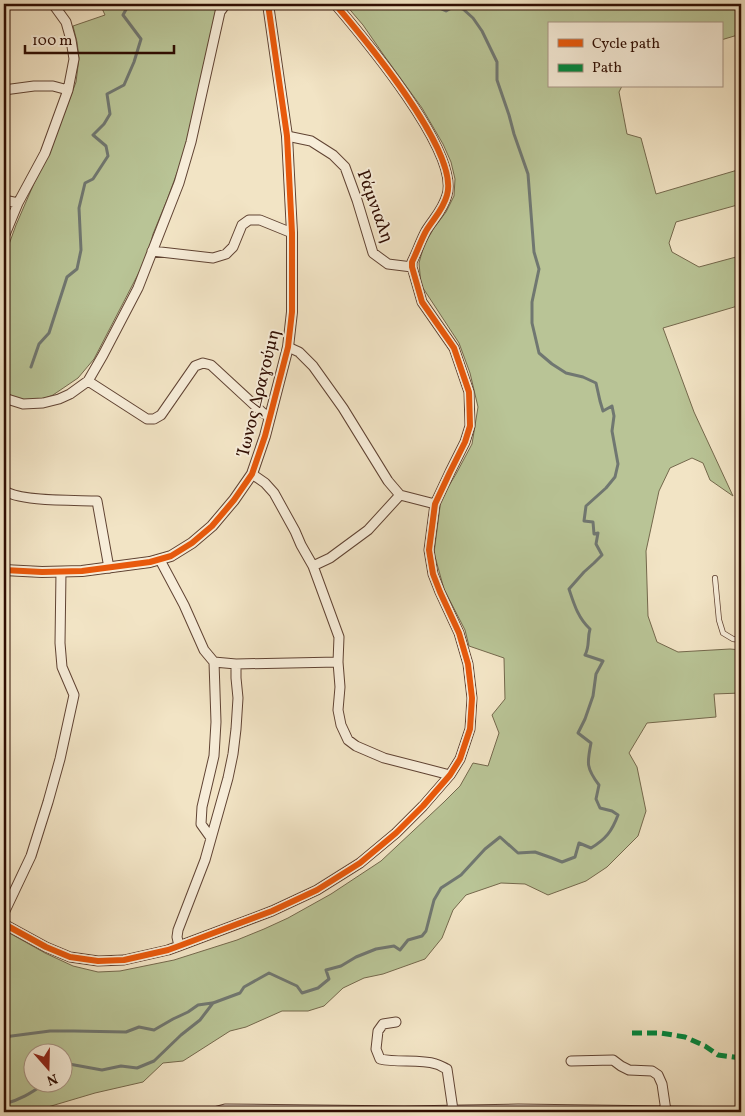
<svg xmlns="http://www.w3.org/2000/svg" width="745" height="1116" viewBox="0 0 745 1116" font-family="Vollkorn,serif">
  <style>
    .green { fill: #b9c496; stroke: #74684c; fill-rule: evenodd }
    .lines { fill: none; stroke-linecap: round; stroke-linejoin: round }
    .stream { stroke: #707771; stroke-width: 3 }
    .service-casing { stroke: #604333; stroke-width: 6 }
    .minor-casing { stroke: #604333; stroke-width: 11 }
    .tertiary-casing { stroke: #604333; stroke-width: 12 }
    .service { stroke: #f7edd9; stroke-width: 4.5 }
    .minor { stroke: #f7edd9; stroke-width: 9 }
    .tertiary { stroke: #f7edd9; stroke-width: 10 }
    .quiet { stroke: #00873e; stroke-width: 5; stroke-dasharray: 10 5; stroke-linecap: butt }
    .cycleway-casing { stroke: #f7edd9; stroke-width: 9 }
    .cycleway { stroke: #e8590c; stroke-width: 6 }
    .labels { text-anchor: middle; stroke-width: 4; stroke-linejoin: round; paint-order: stroke }
    .street-label { font-size: 18px; fill: #2f0d02; stroke: #f7edd9 }
  </style>
  <rect width="100%" height="100%" fill="#f2e4c5"/>
  <filter id="stains"><feTurbulence type="fractalNoise" baseFrequency=".004" numOctaves="4"/><feColorMatrix values="0 0 0 0 .2 0 0 0 0 .09 0 0 0 0 .02 0 0 0 .5 -.17"/></filter>
  <radialGradient id="worn" r=".72"><stop offset=".6" stop-color="#630" stop-opacity="0"/><stop offset="1" stop-color="#630" stop-opacity=".3"/></radialGradient>
  <path class="green" d="M100,4h121l-36,147 -18,49 -14,34 -6,23 -53,102 -16,19 -25,17 -15,6 -17,-1 -17,-8v-134l12,-33 48,-111 12,-32 3,-24 -2,-16 -4,-16 32,-11z
    M345,4h396v30l-20,6v-16h-172v62h73l-3,6 8,42 14,4 15,56 85,-25v35l-65,18 -7,21 3,9 27,15 37,-10 5,10v38l-78,23 31,84 39,84 -23,-16 -7,-17 -11,-5 -22,10 -11,23 -13,60 2,65 9,26 21,10 52,-3 11,1v43l-27,1 2,23 -69,6 -18,30 8,14 9,44 -8,25 -31,31 -21,14 -38,14 -23,-11 -24,-1 -35,12 -13,15 -11,28 -17,21 -42,15 -19,4 -21,10 -19,18 -16,5h-26l-36,16 -16,4 -47,30 -20,2 -20,19 -48,11 -64,19h-27v-182l41,23 28,13 25,6 22,-1 54,-11 63,-20 27,-11 24,-11 43,-24 50,-33 63,-59 16,-16 13,-23 15,3 11,-33 -7,-18 13,-16 -1,-41 -35,-12 -4,-16 -21,-41 -10,-36 7,-54 15,-25 16,-30 6,-37 -8,-34 -11,-30 -38,-58 -2,-22 5,-18 10,-17 12,-16 8,-16 1,-17 -4,-17 -8,-18 -21,-36 -39,-54 -20,-29zM32,1054h30v30h-30z"/>
  <g class="lines">
    <path class="stream" d="M31,367l8,-23 10,-11 18,-56 10,-8 4,-19 -2,-42 6,-25 8,-4 15,-23 -2,-10 -13,-11 11,-11 6,-10 -3,-20 17,-9 10,-23 7,-23 -18,-24 6,-11
      M4,1037l46,-6h24l52,1 13,-5 15,3 19,-11 15,-7 10,-7 14,-2
      M62,1068l7,-4 33,6 19,-4 16,2 17,-7 27,-26 19,-15 13,-17 27,-10 4,-6 25,-14 28,13 5,7 16,-5 11,-9 -3,-9 15,-4 15,-9 20,-8 18,-3 6,4 8,-10 14,-4 4,-5 8,-31 7,-12 20,-13 24,-26 15,-12 18,16 17,-1 17,6 10,4 13,-5 4,-14 12,5c15,-9 21,-17 27,-33l-6,-4 -12,-3 -4,-9 3,-14c-13,-17 -12,-22 -8,-42l-13,-10 7,-14 8,-23 3,-22 7,-13 -18,-6c5,-9 2,-16 5,-26 -12,-11 -16,-25 -21,-40l15,-17 10,-9 8,-8 -6,-11 2,-11 -4,1 -1,-12 -9,-1 2,-15 20,-18 9,-11 3,-13 -6,-33 2,-15 -2,-10 -9,5 -3,-10 -4,-18 -13,-6 -17,-4 -14,-9 -13,-11 -7,-30v-21l7,-33 -5,-17 -6,-78 -14,-40 -5,-19 -12,-35v-18l-15,-31 -9,-13 -10,-9 -8,-3 -9,5 -9,-4 -3,-3
      M4,1106v-2c16,-4 27,-11 40,-20"/>
    <g class="service-casing">
      <path id="service" d="M715,578l4,42 4,13 10,6 8,1"/>
    </g>
    <g class="minor-casing">
      <path id="minor" d="M4,90l30,-4h19l15,4
        M287,136l24,5 22,14 12,12 12,33 16,53 15,11 24,3
        M4,200l14,3
        M4,237l14,-34 27,-50 23,-63 6,-31 -3,-19 -5,-18 -13,-18
        M152,251l61,7 13,-4 7,-7 9,-22 7,-5h11l32,13
        M288,347l11,5 14,14 30,42 45,73 12,14 35,9
        M88,381l59,38h7l7,-4 34,-49 8,-3 8,2 52,48 7,4
        M4,398l19,6 20,-1 16,-4 11,-5 18,-13 15,-26 35,-67 41,-105 12,-41 29,-130 5,-7 4,-1
        M252,474l13,9 9,10 21,38 6,14 12,21 26,71 -1,25 2,25 -2,23 3,15 7,15 8,6 28,12 66,17
        M4,490c13,12 74,10 93,11l12,67
        M160,560l24,45 20,45 10,12 2,60 -2,34 -12,51 -1,17 10,14
        M313,566l17,-8 38,-28 32,-35
        M214,662l22,2 102,-2
        M4,913l27,-57 17,-54 12,-43 14,-64 -12,-28 -2,-24 1,-71
        M4,924l42,23 24,10 28,4 26,-1 44,-10 11,-4 93,-35 45,-21 43,-27 36,-30 27,-27 27,-31 10,-16 10,-30 2,-31 -4,-34 -9,-31 -19,-41 -7,-18 -4,-24 6,-46 15,-32 15,-30 5,-16 -1,-34 -15,-44 -32,-46 -10,-35v-5c5,-10 9,-22 14,-31 8,-13 17,-21 21,-36 13,-43 -84,-158 -112,-191
        M179,946l-2,-9 1,-7 27,-70 23,-82 5,-24 3,-25 2,-31 -2,-20v-14
        M396,1022l-13,2 -5,7 -2,18 4,10c18,4 39,0 56,5 4,1 8,4 11,5l6,41
        M571,1061l42,-1 8,6 8,4 23,1 6,4 4,9 4,27
        M214,1112l11,-3 179,2 114,-2 223,3"/>
    </g>
    <g class="tertiary-casing">
      <path id="tertiary" d="M4,570l38,2 40,-1 68,-9 21,-6 21,-13 20,-17 22,-26 18,-26 13,-38 23,-89 4,-35v-79l-5,-97 -19,-132"/>
    </g>
    <use href="#service" class="service"/>
    <use href="#minor" class="minor"/>
    <use href="#tertiary" class="tertiary"/>
    <path class="quiet" d="M632,1033h29l24,4 20,9 13,9 23,3"/>
    <g class="cycleway-casing">
      <path id="cycleway" d="M4,570l38,2 40,-1 68,-9 21,-6 21,-13 20,-17 22,-26 18,-26 13,-38 23,-89 4,-35v-79l-5,-97 -19,-132
        M4,924l42,23 24,10 28,4 26,-1 44,-10 11,-4 93,-35 45,-21 43,-27 36,-30 27,-27 27,-31 10,-16 10,-30 2,-31 -4,-34 -9,-31 -19,-41 -7,-18 -4,-24 6,-46 15,-32 15,-30 5,-16 -1,-34 -15,-44 -32,-46 -10,-35v-5c5,-10 9,-22 14,-31 8,-13 17,-21 21,-36 13,-43 -84,-158 -112,-191"/>
    </g>
    <use href="#cycleway" class="cycleway"/>
  </g>
  <g class="labels">
    <g class="street-label">
      <text transform="translate(376 206) rotate(70)" y="6">Ράμνιαλη</text>
      <text transform="translate(258 392) rotate(-76)" y="6">Ίωνος Δραγούμη</text>
    </g>
  </g>
  <rect width="745" height="1116" fill="none" stroke="#f2e4c5" stroke-width="20"/>
  <rect x="5" y="5" width="735" height="1106" fill="none" stroke="#2f0d02" stroke-width="2.5"/>
  <rect x="10" y="10" width="725" height="1096" fill="none" stroke="#2f0d02"/>
  <rect x="548" y="22" width="175" height="65" fill="#f7edd9" stroke="#a79383"/>
  <rect x="558" y="39" width="25" height="8" fill="#e8590c" stroke="#a79383"/>
  <text x="592" y="48" font-size="15" fill="#2f0d02">Cycle path</text>
  <rect x="558" y="64" width="25" height="8" fill="#00873e" stroke="#a79383"/>
  <text x="592" y="72" font-size="15" fill="#2f0d02">Path</text>
  <g transform="translate(48 1068) rotate(160)"><circle r="24" fill="#f7edd9" stroke="#a79383"/>
  <path d="M0-4L9 19L0 12L-9 19Z" fill="#8f2418"/>
  <text y="-8" font-size="14" font-weight="bold" text-anchor="middle" fill="#2f0d02">N</text>
  </g>
  <path d="M25 45v8h149v-8" fill="none" stroke="#2f0d02" stroke-width="2.5"/>
  <text x="32" y="45" font-size="15" fill="#2f0d02" stroke="#f7edd9" stroke-width="4" paint-order="stroke">100 m</text>
  <rect width="100%" height="100%" filter="url(#stains)"/>
  <rect width="100%" height="100%" fill="url(#worn)"/>
</svg>
